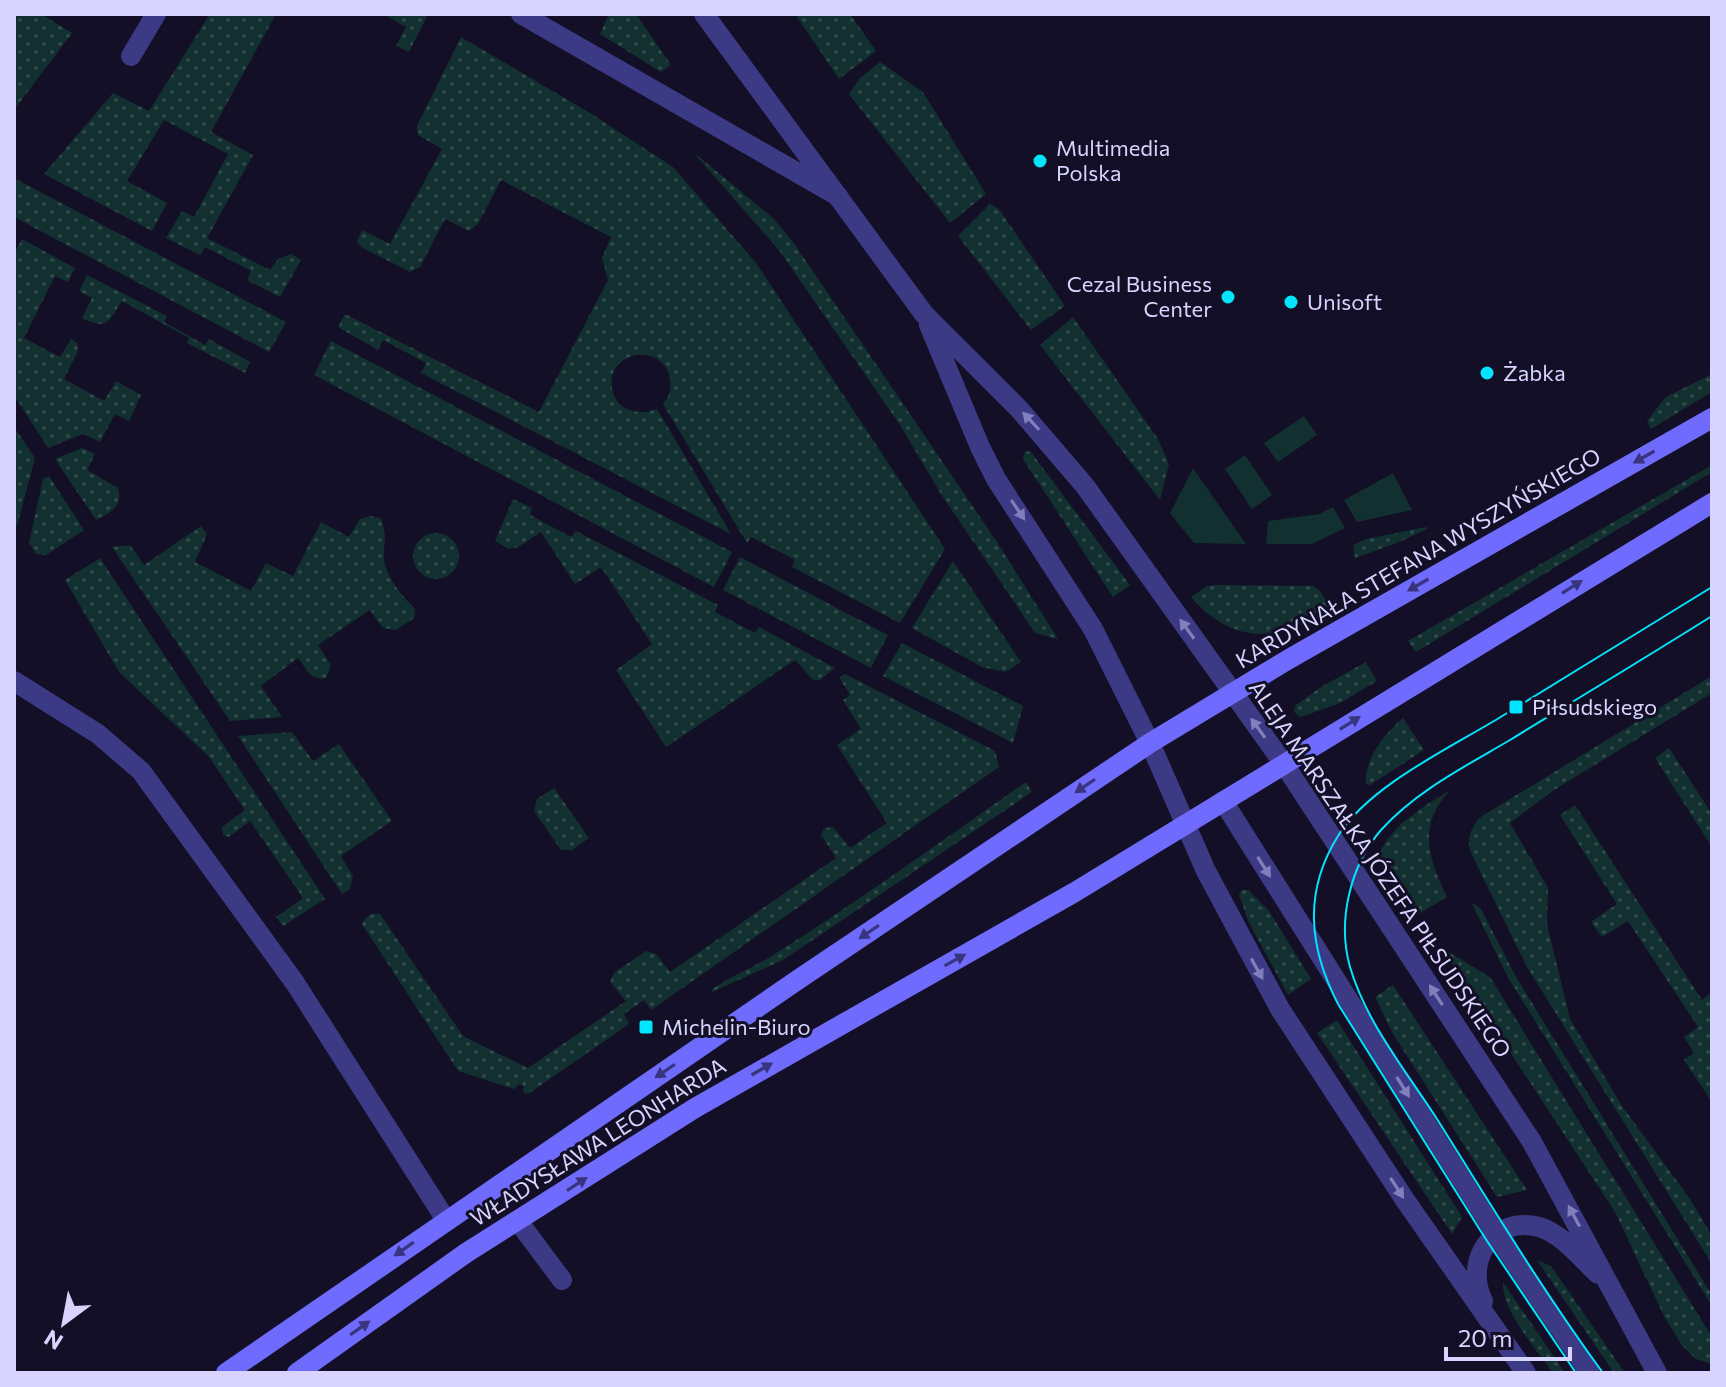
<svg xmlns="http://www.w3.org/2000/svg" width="1726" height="1387" viewBox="0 0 1726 1387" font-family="Commissioner,sans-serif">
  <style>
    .grass { fill: url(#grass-dots) }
    .garden { fill: #12302f }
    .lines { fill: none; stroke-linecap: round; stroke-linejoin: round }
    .service { stroke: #3d3a85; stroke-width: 20 }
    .minor { stroke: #3d3a85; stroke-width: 20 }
    .tertiary { stroke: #3d3a85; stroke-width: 20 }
    .secondary { stroke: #6f6bff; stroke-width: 20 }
    .tram { stroke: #00e5ff; stroke-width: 2 }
    .oneway { fill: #837fbc }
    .oneway2 { fill: #38347d }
    .poi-dot { fill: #00e5ff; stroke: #130f26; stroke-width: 3 }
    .labels { text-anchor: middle; stroke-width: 6; stroke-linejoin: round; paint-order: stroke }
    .poi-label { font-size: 22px; fill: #d9d4ff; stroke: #130f26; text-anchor: start }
    .street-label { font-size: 22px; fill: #d9d4ff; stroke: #130f26 }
  </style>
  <defs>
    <pattern id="grass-dots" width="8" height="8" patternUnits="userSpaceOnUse" patternTransform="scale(2)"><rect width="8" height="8" fill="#12302f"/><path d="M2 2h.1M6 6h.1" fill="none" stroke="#344d4e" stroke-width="1.8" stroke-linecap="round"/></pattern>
  </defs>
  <rect width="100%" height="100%" fill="#130f26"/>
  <path class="grass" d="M14,14h27l31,19 -58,77z
    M210,14h66l-65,118 42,23 -46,83 63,32 8,-11 13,-5 10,6 -21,37 -33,-17 4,-9 -46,-24 -5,8 -34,-17 16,-27 12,6 34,-63 -64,-34 -37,61 40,22 -15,28 -108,-57 69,-81 36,18z
    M383,14h40l4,2 -18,36 -13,-6 10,-19z
    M609,14h27l35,51 -10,7 -61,-38z
    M795,14h55l26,37 -37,28z
    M461,37l129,76 83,54 83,96 189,286 -45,74 -108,-56 3,-7 -44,-23 -4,6 -84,-139c6,-7 9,-15 7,-24 -5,-39 -65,-30 -58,9 4,22 27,27 45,20l74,125 -310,-161 5,-10 -43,-23 -5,10 -40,-23 7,-13 194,98 69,-132 -6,-22 9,-21 -110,-57 -23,44 -9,7 -24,-12 -25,48 -10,5 -49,-25 -4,-5 5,-12 28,14 52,-95 -24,-14 -1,-9z
    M880,62l43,30 63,102 -36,29 -101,-129 11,-16z
    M693,152l79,65 21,25 204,300 61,97 -23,-6 -94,-139 -41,-69 -121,-175z
    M14,178l272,144 -17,30 -255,-135z
    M990,204l9,5 66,97 -34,24 -73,-94z
    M22,239l53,29 -7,14 -13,-6 -31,62 36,19 11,-18 6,4 1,8 -14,28 40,22 12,-20 25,14 -12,26 -14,-7 -15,28 -17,-8 -35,14 -34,-53v-141z
    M87,275l80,41 -3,6 41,23 4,-6 41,23 -5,11 -58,-30 2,-5 -67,-37c-14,21 -14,30 -40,17l10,-20 -13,-7z
    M1073,317l85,122 11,25 -9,36 -120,-155z
    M331,341l401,211 -18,35 -400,-212z
    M1712,374l-2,19 -59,36 -4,-8 19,-24z
    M14,427l21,31 -18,68 -3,-4z
    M82,448l13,6 -8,16 31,18c5,19 -7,24 -22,32l-41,-61z
    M1025,451l6,1 99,133 -17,12 -90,-138z
    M1712,465v7l-296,180 -8,-11z
    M49,476l35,54 -38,25 -10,-1 -7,-11 14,-64z
    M513,499l19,9 -2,7 41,22 5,-6 142,74 -3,7 40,21 4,-6 76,41 -15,12h-7l-18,-20 -129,87 -50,-77 36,-26 -51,-77 -26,17 -34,-52 -23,15 -9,2 -14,-8z
    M370,516l10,2c10,20 1,28 5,46 4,17 18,33 30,45l-1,9 -18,12 -13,-2 -13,-18 -52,35 13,20 -5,13c-16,3 -19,-9 -28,-20l-37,28 21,31 -52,4 -118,-174 18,-2 14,20 57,-39 6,8 -12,28 56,29 15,-28 27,13 28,-54 28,15 11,-18z
    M1426,527l1,2 -30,14 -42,15 -2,-13 13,-6z
    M413 556a23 23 0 1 1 46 0a23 23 0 1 1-46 0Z
    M740,557l148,78 -17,33 -148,-78z
    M100,558l225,341 -42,27 -7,-9 27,-19 -53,-77 -21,16 -6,-2 -1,-8 23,-17 -36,-53 -90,-85 -54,-92z
    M953,561l68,101 -16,10 -23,-5 -70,-39z
    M1215,585l98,1 7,5 11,18c-52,32 -96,38 -140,-12l16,-11z
    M902,643l121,63 -10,37 -130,-67z
    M1366,662l11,19 -37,22 -39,14 -7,-5 1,-6 26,-19z
    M845,674l150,77 4,16 -348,243 -7,-10 -20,14 5,10 -101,70 -5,-2 1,-6 -5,-2 -5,5 -56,-18 -96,-147c4,-8 9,-11 18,-10l83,122 65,32 98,-67 -16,-19 4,-9 32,-22 10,3 14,18 166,-114 -15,-23 3,-7 9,-1 17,21 37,-25 -50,-78 24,-16 -18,-29 7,-5 -11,-18z
    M1712,676v17l-158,97 -44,33 38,65 -1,36 23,95 52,87 68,93 22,37v28l-185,-297 -56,-114c-5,-14 0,-27 11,-37z
    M1403,718l21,32 -54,35 -4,-1c-2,-26 19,-50 37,-66z
    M292,732l21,29 26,-17 53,77 -51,35 12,20 -3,13 -8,5 -104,-158z
    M1669,748l43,66v33l-57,-89z
    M1026,782l6,10 -249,168 -71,32 -1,-2c19,-14 40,-21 59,-33 88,-55 171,-116 256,-175z
    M554,788l35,50 -17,12h-11l-27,-39 3,-12z
    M1450,790c-33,36 -22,67 -3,107l-30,18 -38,-61c14,-30 44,-47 71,-64z
    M1575,805l127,195 10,-8v110l-28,-42 10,-7 -10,-16 14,-10 -70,-106 -26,16 -11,-15 26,-18 -57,-89z
    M1242,890h6l21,21 42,68 -23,16 -39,-72 -10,-28z
    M1471,902l10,7 35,68 196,318v11l-203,-327z
    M1447,951l43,26 222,360v27l-16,-5 -15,-15 -16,-26 -50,-106 -170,-259z
    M1393,985l134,205 -30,7 -104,-163 -18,-37z
    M1337,1020l125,197 -10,17 -135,-201z
    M1537,1260l14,6 74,107h-11z
    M1503,1282l62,91h-12c-16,-23 -52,-63 -50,-91z"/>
  <path class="garden" d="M1304,416l13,19 -39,27 -14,-19z
    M1245,455l27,40 -20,14 -27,-40z
    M1193,468l53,76 -52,-1 -24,-30z
    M1393,473l19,37 -55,12 -13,-22z
    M1333,507l12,21 -33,16h-46l2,-23 51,-7z"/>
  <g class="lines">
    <path class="service" d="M521,14l317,182
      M131,56l25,-42
      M1223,801l273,433 94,139
      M518,1221l44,59"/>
    <path class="minor" d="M14,681l84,53 43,37 154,212 151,237"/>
    <path class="tertiary" d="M704,14l220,300 96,96 65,76 199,278 248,378 125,231
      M929,325l51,122 16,32 97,150 57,114 56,128 74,138 125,191 121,173
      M1483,1301c-20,-40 10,-86 56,-74 22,6 43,32 59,47"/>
    <path class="secondary" d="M226,1373l573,-394 351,-236 139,-84 423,-241
      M297,1373l169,-120 229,-145 380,-216 637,-389"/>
    <path class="tram" d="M1576,1373l-89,-132 -149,-237c-29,-56 -35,-112 0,-168 31,-50 110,-87 161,-118 71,-44 142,-87 213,-131
      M1603,1373c-60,-82 -112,-168 -166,-254 -31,-48 -71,-97 -87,-152 -13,-46 0,-101 31,-137 35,-39 85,-64 129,-90 67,-41 135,-82 202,-124"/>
  </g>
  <defs><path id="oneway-solid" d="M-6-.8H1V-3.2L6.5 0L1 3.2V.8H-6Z" transform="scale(2)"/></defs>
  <g class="oneway">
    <use href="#oneway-solid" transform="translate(1031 421) rotate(-133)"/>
    <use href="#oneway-solid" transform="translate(1018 510) rotate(56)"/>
    <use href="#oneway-solid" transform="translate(1187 629) rotate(-126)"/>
    <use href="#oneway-solid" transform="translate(1258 728) rotate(-126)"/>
    <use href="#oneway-solid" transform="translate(1264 867) rotate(58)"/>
    <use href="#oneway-solid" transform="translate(1257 969) rotate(61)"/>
    <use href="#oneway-solid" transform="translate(1436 995) rotate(-123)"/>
    <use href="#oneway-solid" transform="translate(1403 1087) rotate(58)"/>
    <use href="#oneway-solid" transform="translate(1397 1188) rotate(57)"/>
    <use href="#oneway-solid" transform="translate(1574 1216) rotate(-118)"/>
  </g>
  <g class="oneway2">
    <use href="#oneway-solid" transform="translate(1644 457) rotate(150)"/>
    <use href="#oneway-solid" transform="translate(1418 585) rotate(150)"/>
    <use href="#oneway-solid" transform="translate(1572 587) rotate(-32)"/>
    <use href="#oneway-solid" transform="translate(1350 723) rotate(-32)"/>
    <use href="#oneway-solid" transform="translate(1085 786) rotate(146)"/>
    <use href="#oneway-solid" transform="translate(869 932) rotate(146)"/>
    <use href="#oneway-solid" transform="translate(955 960) rotate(-29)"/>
    <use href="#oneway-solid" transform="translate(762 1069) rotate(-30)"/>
    <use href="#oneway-solid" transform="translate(665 1071) rotate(146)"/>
    <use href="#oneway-solid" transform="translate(577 1184) rotate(-33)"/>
    <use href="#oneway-solid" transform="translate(404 1249) rotate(145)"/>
    <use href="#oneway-solid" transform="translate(360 1328) rotate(-35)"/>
  </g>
  <g class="poi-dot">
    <circle cx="1040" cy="161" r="8"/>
    <circle cx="1228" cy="297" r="8"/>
    <circle cx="1291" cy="302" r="8"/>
    <circle cx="1487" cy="373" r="8"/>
    <rect x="1508" y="699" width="16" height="16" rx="4"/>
    <rect x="638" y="1019" width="16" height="16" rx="4"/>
  </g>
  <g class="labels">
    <g class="poi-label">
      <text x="1056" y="156">Multimedia<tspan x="1056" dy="25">Polska</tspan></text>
      <text x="1212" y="292" text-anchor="end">Cezal Business<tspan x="1212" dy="25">Center</tspan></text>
      <text x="1307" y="310">Unisoft</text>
      <text x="1503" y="381">Żabka</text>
      <text x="1532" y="715">Piłsudskiego</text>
      <text x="662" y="1035">Michelin-Biuro</text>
    </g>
    <g class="street-label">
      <text transform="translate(1418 558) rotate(-30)" y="8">KARDYNAŁA STEFANA WYSZYŃSKIEGO</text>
      <text transform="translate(1380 869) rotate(56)" y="8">ALEJA MARSZAŁKA JÓZEFA PIŁSUDSKIEGO</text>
      <text transform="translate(598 1142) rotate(-32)" y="8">WŁADYSŁAWA LEONHARDA</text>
    </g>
  </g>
  <rect width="1726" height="1387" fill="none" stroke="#d9d4ff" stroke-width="32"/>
  <g transform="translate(64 1323) rotate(212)" stroke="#130f26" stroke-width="6" paint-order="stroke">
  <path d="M0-6L14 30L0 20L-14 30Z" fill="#d9d4ff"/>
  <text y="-12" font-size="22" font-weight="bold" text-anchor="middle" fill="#d9d4ff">N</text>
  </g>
  <path d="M1446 1347v12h124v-12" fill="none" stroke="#d9d4ff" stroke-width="4"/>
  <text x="1458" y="1347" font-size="24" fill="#d9d4ff" stroke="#130f26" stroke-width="6" paint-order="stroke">20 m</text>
</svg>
